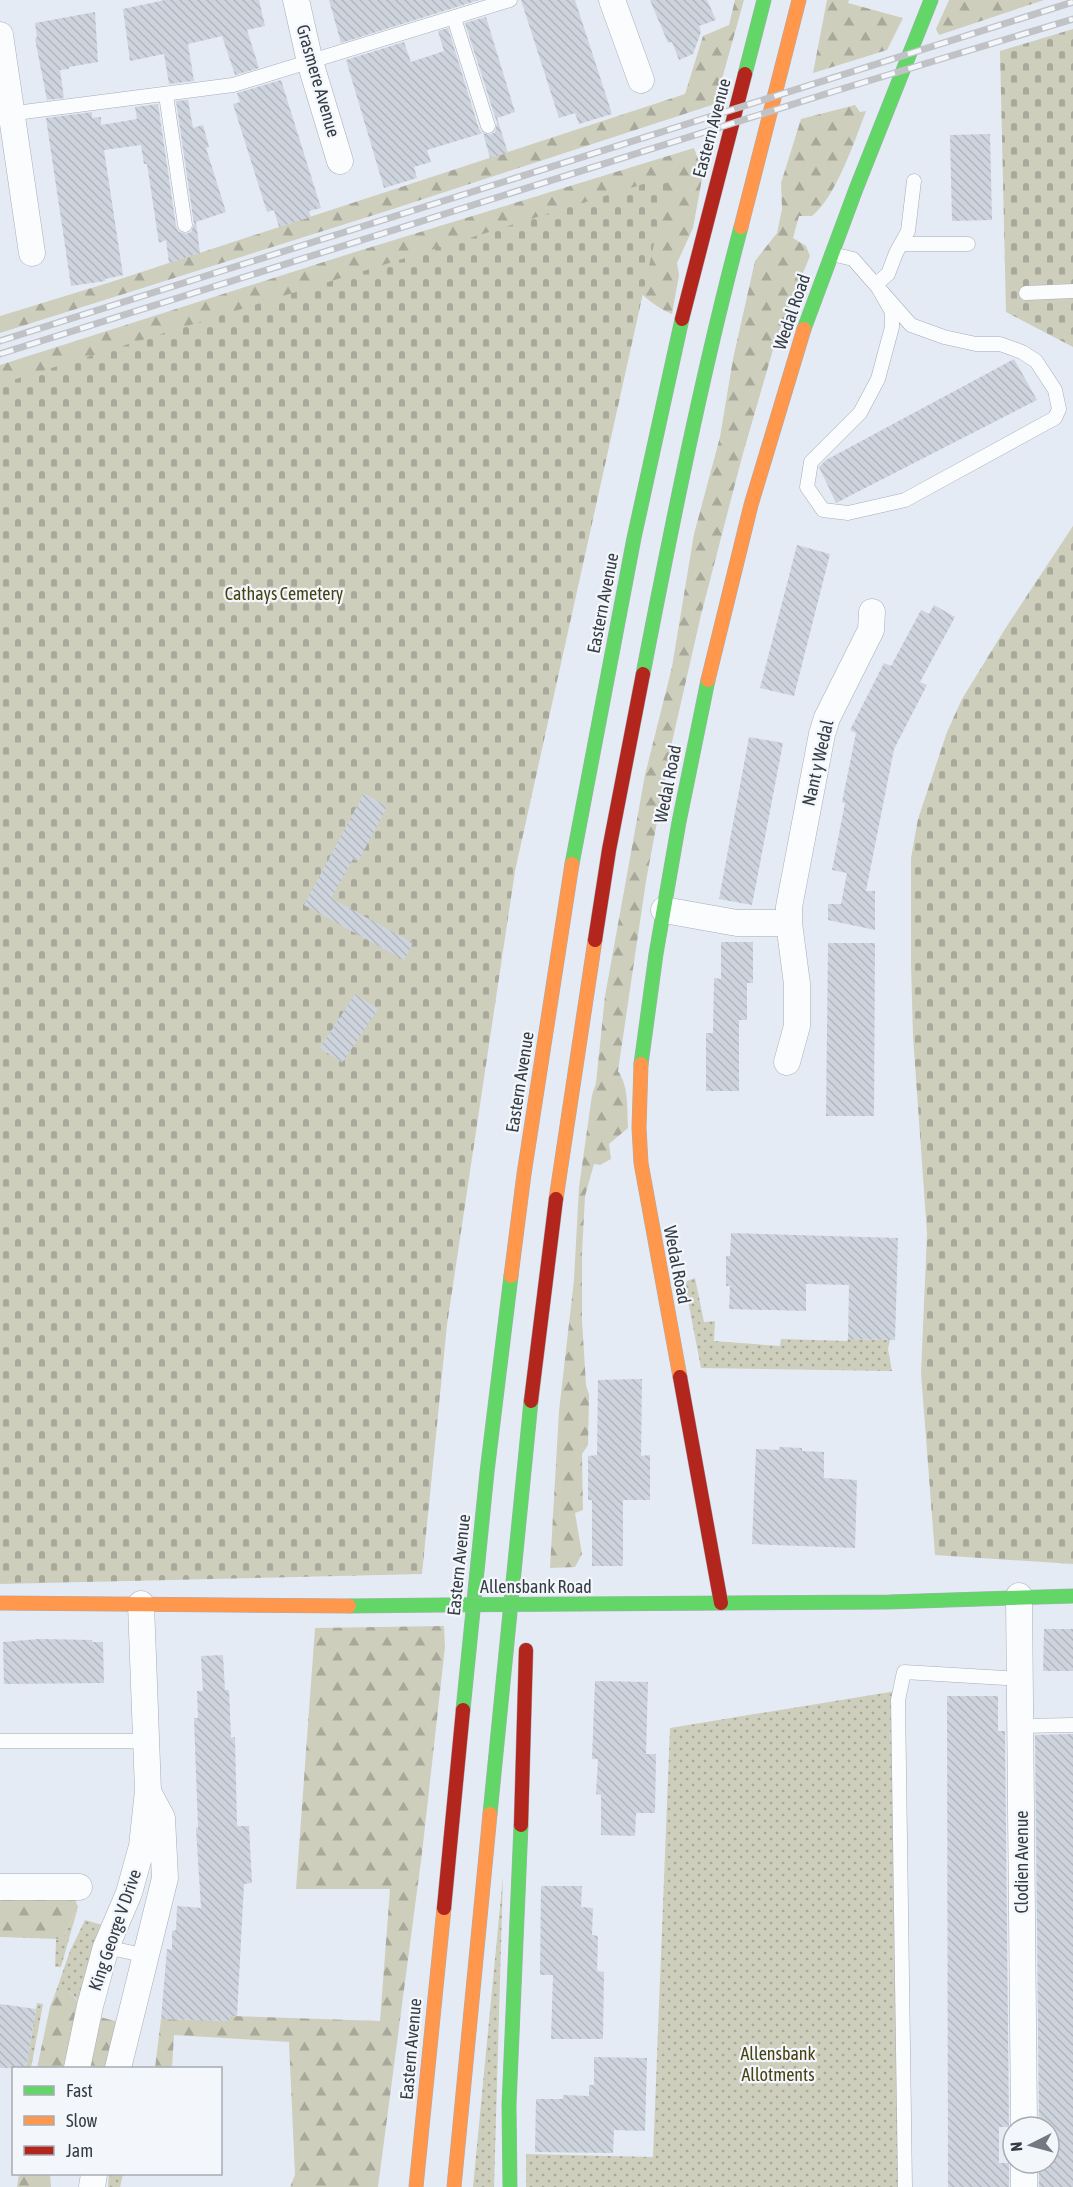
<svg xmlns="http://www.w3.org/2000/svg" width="1073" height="2187" viewBox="0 0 1073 2187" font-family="'Asap Condensed',sans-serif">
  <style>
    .grass { fill: url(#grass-dots) }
    .forest { fill: url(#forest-firs) }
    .cemetery { fill: url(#cemetery-stones) }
    .building { fill: url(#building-back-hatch) }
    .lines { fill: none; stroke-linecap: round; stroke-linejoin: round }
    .lane-casing { stroke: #a8adb6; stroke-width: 15 }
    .street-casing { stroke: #a8adb6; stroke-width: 27 }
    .fast-casing { stroke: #a8adb6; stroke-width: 15 }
    .slow-casing { stroke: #a8adb6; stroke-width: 15 }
    .jam-casing { stroke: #a8adb6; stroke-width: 15 }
    .lane { stroke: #fbfcfe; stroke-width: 14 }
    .street { stroke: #fbfcfe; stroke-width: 26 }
    .fast { stroke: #63d668; stroke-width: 14 }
    .slow { stroke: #ff974d; stroke-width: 14 }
    .jam { stroke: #b3261e; stroke-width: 14 }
    .rail-casing { stroke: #c0c2c5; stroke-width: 7 }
    .rail { stroke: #f3f7fb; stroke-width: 4.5; stroke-dasharray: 14; stroke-linecap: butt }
    .fast-bridge-casing { stroke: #a8adb6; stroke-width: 15; stroke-linecap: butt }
    .fast-bridge { stroke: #63d668; stroke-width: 14 }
    .labels { text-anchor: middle; stroke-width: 4.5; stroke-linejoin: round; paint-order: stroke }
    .street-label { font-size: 18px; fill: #353c45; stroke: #f3f7fb }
    .park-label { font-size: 18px; fill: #484211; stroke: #f3f7fb }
  </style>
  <defs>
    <pattern id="grass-dots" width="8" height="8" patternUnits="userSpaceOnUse" patternTransform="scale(1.5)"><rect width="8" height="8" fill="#cecebd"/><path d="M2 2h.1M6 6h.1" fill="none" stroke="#a8a89b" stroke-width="1.8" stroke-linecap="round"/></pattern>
    <pattern id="forest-firs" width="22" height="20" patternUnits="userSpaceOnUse" patternTransform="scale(1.5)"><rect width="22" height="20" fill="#cecebd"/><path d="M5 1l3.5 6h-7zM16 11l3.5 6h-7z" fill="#a8a89b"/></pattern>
    <pattern id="cemetery-stones" width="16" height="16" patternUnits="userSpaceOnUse" patternTransform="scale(1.5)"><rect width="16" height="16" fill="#cecebd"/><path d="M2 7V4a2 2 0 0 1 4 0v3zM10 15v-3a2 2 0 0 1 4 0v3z" fill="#a8a89b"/></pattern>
    <pattern id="building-back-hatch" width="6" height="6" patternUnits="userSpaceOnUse" patternTransform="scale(1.5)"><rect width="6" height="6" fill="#ced4dd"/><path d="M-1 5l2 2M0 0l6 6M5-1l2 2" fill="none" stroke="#b2b7bf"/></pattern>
  </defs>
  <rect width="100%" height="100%" fill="#e4ebf5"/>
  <path class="grass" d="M695,1278l9,44 11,-1 -1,20 66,5 1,-7 66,2 1,-2 42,1 -2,9 4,22 -191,-3 -16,-83 2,-4z
    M896,1691l5,496h-375v-33l127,3 17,-429z
    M503,1876l-9,311h-21z
    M78,1907l-17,60h-6l1,-27 7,-3z
    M85,1920l17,5 -23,77 -11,-12 -14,7 16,-46z
    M37,2003l6,1 -12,64h-5z
    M109,2174h14l-3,13h-12z"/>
  <path class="forest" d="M735,0h9l-29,104 -322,105 -393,124v-17l111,-34 574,-188 18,-58 26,-11z
    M827,0h22l-1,3 55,15 -16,32 -74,23z
    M949,0h95l-105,35 -3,-6z
    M855,105l5,7 6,-1c-11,29 -30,86 -54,105h-13l-6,22 13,8 4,10 -33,80 -35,121 -41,158 -29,127 -26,139 -28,190c11,16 9,38 10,57l-19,16 2,15 -11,6 -6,-1 -9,32 -3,58v67l4,64 3,10 -1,50 -6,9 1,56 -8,3 7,41 -7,13 -25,1 9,-157 15,-131 5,-93 13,-92 4,-12 9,-87 40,-221 27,-108 22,-133 26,-97 13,-78 22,-98 22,-28 5,-24 -1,-26 20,-64z
    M694,148l9,25 -10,55 -16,35 2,12 -7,39c-17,-7 -29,-18 -41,-31l-631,109v-27l355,-113z
    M444,1626l1,21 -23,206 -44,334h-88l5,-12 -6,-133 -115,-7 -2,33h-17l6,-49 68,2 1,-5 150,5 10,-132h-94l19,-261z
    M0,1894l75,5 3,8 -15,30 -4,2 -59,-2z
    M62,1990h6l11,13 -9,65h-33l13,-61 4,-10z
    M96,2016l23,6 -12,46h-23z
    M19,2174h31l1,13h-34z"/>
  <path class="cemetery" d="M1073,29v318l-67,-35 -6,-261z
    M669,176l-154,695 -68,454 -25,249 -422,10v-1200z
    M1073,526v1038l-138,-9 -14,-182 6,-139 -14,-198 -2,-72v-106l7,-39 29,-87 15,-33 43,-70z"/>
  <path class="building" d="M165,0h94l6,26 -18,4 12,38 -24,7 -13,-39 -34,8 6,37 -25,3 -5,-30 -34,7 -7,-52z
    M329,0h150l-138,43z
    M521,0h54l37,114 -33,10 -4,-11 -16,5z
    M650,0h57l9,20 -17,6 2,6 -8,22 -14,6 -7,-18 -4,1z
    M95,12l3,50 -29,5v2l-9,1 4,28 -17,2 -12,-61 2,-2 -2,-14z
    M486,17l29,95 -18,6 11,35 -18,5 -7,-25 -56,17 4,12 -17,5 3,11 -33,10 -38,-128 58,-18 7,20 33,-11 -6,-20 10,-3 31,101 3,4 8,2 5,-3 2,-9 -32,-100z
    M281,80l40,128 -12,3 2,6 -32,10 -5,-17 -7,2 -34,-108 7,-2 -3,-9z
    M188,100l5,28 10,-3 6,22 -3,1 20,64 -30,10 4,31 -31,10 -3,-23 -7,3 -12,-79h-3l-3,-19 -37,5 19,125 -18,4v2l-34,5 -25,-168 46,-6v6l9,-1v8l36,-6 -2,-12 23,-3 18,122 2,5 8,3 5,-2 3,-8 -18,-123z
    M990,134l2,86 -40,1 -2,-86z
    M1014,359l23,41 -201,103 -17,-36 7,-7z
    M797,545l33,9 -36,142 -34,-8z
    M934,605l21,12 -35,65 7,3 -33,64 -28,142h9v39l-47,-10v-16h13l6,-31 -15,-3 13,-67 -3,-1 14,-69 -6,-3 34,-67 7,3 30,-56 8,4z
    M749,737l34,6 -31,162 -33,-6z
    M364,793l23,14 -29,55 -5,-3 -22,39 82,45 -9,17 -100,-55z
    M721,942h32v41h-6v37h-8v71h-33v-58h7l1,-55 7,1z
    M828,943h47l-1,173h-48z
    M355,994l23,15 -36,54 -22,-15z
    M731,1233l167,5 -3,102 -47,-1 1,-54 -43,-1v27l-77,-2 1,-23h-4v-30h4z
    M642,1379l-1,77 9,-1v45h-27v66h-31v-66h-4v-44l9,-1 1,-75z
    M779,1447l23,1v3l22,1v26l33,2 -2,68 -103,-4 4,-95 23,1z
    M1044,1629h29v42h-30z
    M39,1639l53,1v2h11l1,41 -100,1 -1,-42z
    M223,1655l2,35h4l2,48 4,-1 2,89h12l3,57 -8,1 -7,132h-7l-1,5 -68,-2 6,-70 5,1v-19l4,-1 1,-24 24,2 -5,-80h2l-4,-110h4l-1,-27h6l-2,-35z
    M595,1681l53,1 -2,72h10l-1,59h-19l-1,23 -34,-1v-40l-5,-1 2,-35h-6z
    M947,1696h51v35h7l4,396h-10v36h10v24h-61z
    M1073,1734v453h-34v-24h10v-36h-10l-4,-392z
    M541,1886h41l-1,21 12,1 -1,27 6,1 -1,35 7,1 -1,67h-52l2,-64h-13z
    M0,2004l36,5 -10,59h-26z
    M594,2057l53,1 -2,73 -31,-1 -1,23 -78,-1 1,-53h27v-4l26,1v-11h5z"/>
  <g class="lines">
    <g class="lane-casing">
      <path id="lane" d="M454,18l34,108
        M166,95l19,130
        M8,114l225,-29 277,-85
        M901,244h67
        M832,254l21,5 58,66 33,12 32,7h24l22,8 14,9 19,29 4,19 -4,9 -150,82 -57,13 -25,-3 -16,-23 4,-25 49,-49 18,-34 14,-52v-15l-16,-28 12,-10 8,-21 12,-22 6,-50
        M1026,293l47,-2
        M1021,1726l52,-1
        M0,1741h146
        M106,1947l41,9
        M905,2187l-7,-487 6,-28 117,7"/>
    </g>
    <g class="street-casing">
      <path id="street" d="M296,0l14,62 30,99
        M612,0l29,80
        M0,35l32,218
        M664,910l73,13h52
        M787,1062l10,-36v-42l-8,-61v-16l33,-173 5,-16 44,-88 1,-18
        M1019,1596l5,531
        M0,1887h79
        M77,2068l13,-62 16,-59 23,-54 13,-47 6,-55 -7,-187
        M118,2068l47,-190 -3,-60 -14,-26
        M1024,2163v24
        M92,2187l2,-13"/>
    </g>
    <g class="fast-casing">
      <path id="fast" d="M745,74l19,-74
        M804,329l52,-140 75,-189
        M643,674c29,-150 59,-300 98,-447
        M572,864l62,-326 48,-219
        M641,1064l15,-110 23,-132 29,-142
        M580,1604l309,-2 184,-6
        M349,1606l92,-1
        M463,1710l24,-238 24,-196
        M490,1814l41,-413
        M510,2187l-1,-82 12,-280"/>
    </g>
    <g class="slow-casing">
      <path id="slow" d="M741,227l58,-227
        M708,680l43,-175 53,-176
        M641,1064l-2,64 2,35 39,214
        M556,1199l39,-259
        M511,1276l13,-102 48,-310
        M0,1603l349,3
        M416,2187l28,-279
        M454,2187l36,-373"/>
    </g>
    <g class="jam-casing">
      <path id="jam" d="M682,319l63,-245
        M595,940l14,-90 34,-176
        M680,1377l41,226
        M531,1401l25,-202
        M521,1825l5,-175
        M444,1908l19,-198"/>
    </g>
    <use href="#lane" class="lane"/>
    <use href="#street" class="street"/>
    <use href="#fast" class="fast"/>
    <use href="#slow" class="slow"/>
    <use href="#jam" class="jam"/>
    <g class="rail-casing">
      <path id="rail" d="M0,341l1073,-339
        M0,354l835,-263 238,-72"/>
    </g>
    <use href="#rail" class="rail"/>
    <g class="fast-bridge-casing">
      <path id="fast-bridge" d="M441,1605l139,-1"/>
    </g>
    <use href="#fast-bridge" class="fast-bridge"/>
  </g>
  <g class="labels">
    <g class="street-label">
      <text transform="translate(318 81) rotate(74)" y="6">Grasmere Avenue</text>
      <text transform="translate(712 128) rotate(-75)" y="6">Eastern Avenue</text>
      <text transform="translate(792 312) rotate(-71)" y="6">Wedal Road</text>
      <text transform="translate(603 603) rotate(-79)" y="6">Eastern Avenue</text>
      <text transform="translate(818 763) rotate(-77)" y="6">Nant y Wedal</text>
      <text transform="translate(668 784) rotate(-79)" y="6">Wedal Road</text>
      <text transform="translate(520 1082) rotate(-81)" y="6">Eastern Avenue</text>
      <text transform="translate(677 1265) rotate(79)" y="6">Wedal Road</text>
      <text transform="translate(459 1565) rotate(-84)" y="6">Eastern Avenue</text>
      <text x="536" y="1593">Allensbank Road</text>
      <text transform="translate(1022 1862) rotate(-90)" y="6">Clodien Avenue</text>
      <text transform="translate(115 1930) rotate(-71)" y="6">King George V Drive</text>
      <text transform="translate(411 2049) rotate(-85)" y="6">Eastern Avenue</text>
    </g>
    <g class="park-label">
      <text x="284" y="600">Cathays Cemetery</text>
      <text x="778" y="2060">Allensbank<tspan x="778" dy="21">Allotments</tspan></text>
    </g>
  </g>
  <rect x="12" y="2067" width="210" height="108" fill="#f3f7fb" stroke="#a7acb2" stroke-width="1.5"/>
  <rect x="24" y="2086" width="30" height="9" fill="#63d668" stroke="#a7acb2" stroke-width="1.5"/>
  <text x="66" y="2097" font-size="18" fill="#353c45">Fast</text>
  <rect x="24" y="2116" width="30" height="9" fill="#ff974d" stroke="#a7acb2" stroke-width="1.5"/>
  <text x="66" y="2127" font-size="18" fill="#353c45">Slow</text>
  <rect x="24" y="2146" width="30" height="9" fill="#b3261e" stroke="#a7acb2" stroke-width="1.5"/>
  <text x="66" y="2157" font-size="18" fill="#353c45">Jam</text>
  <g transform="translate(1031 2145) rotate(264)"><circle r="28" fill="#f3f7fb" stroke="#a7acb2" stroke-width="1.5"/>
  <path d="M0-4.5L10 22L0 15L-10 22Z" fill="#727983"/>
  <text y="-9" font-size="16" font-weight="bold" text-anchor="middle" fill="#353c45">N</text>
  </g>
</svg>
